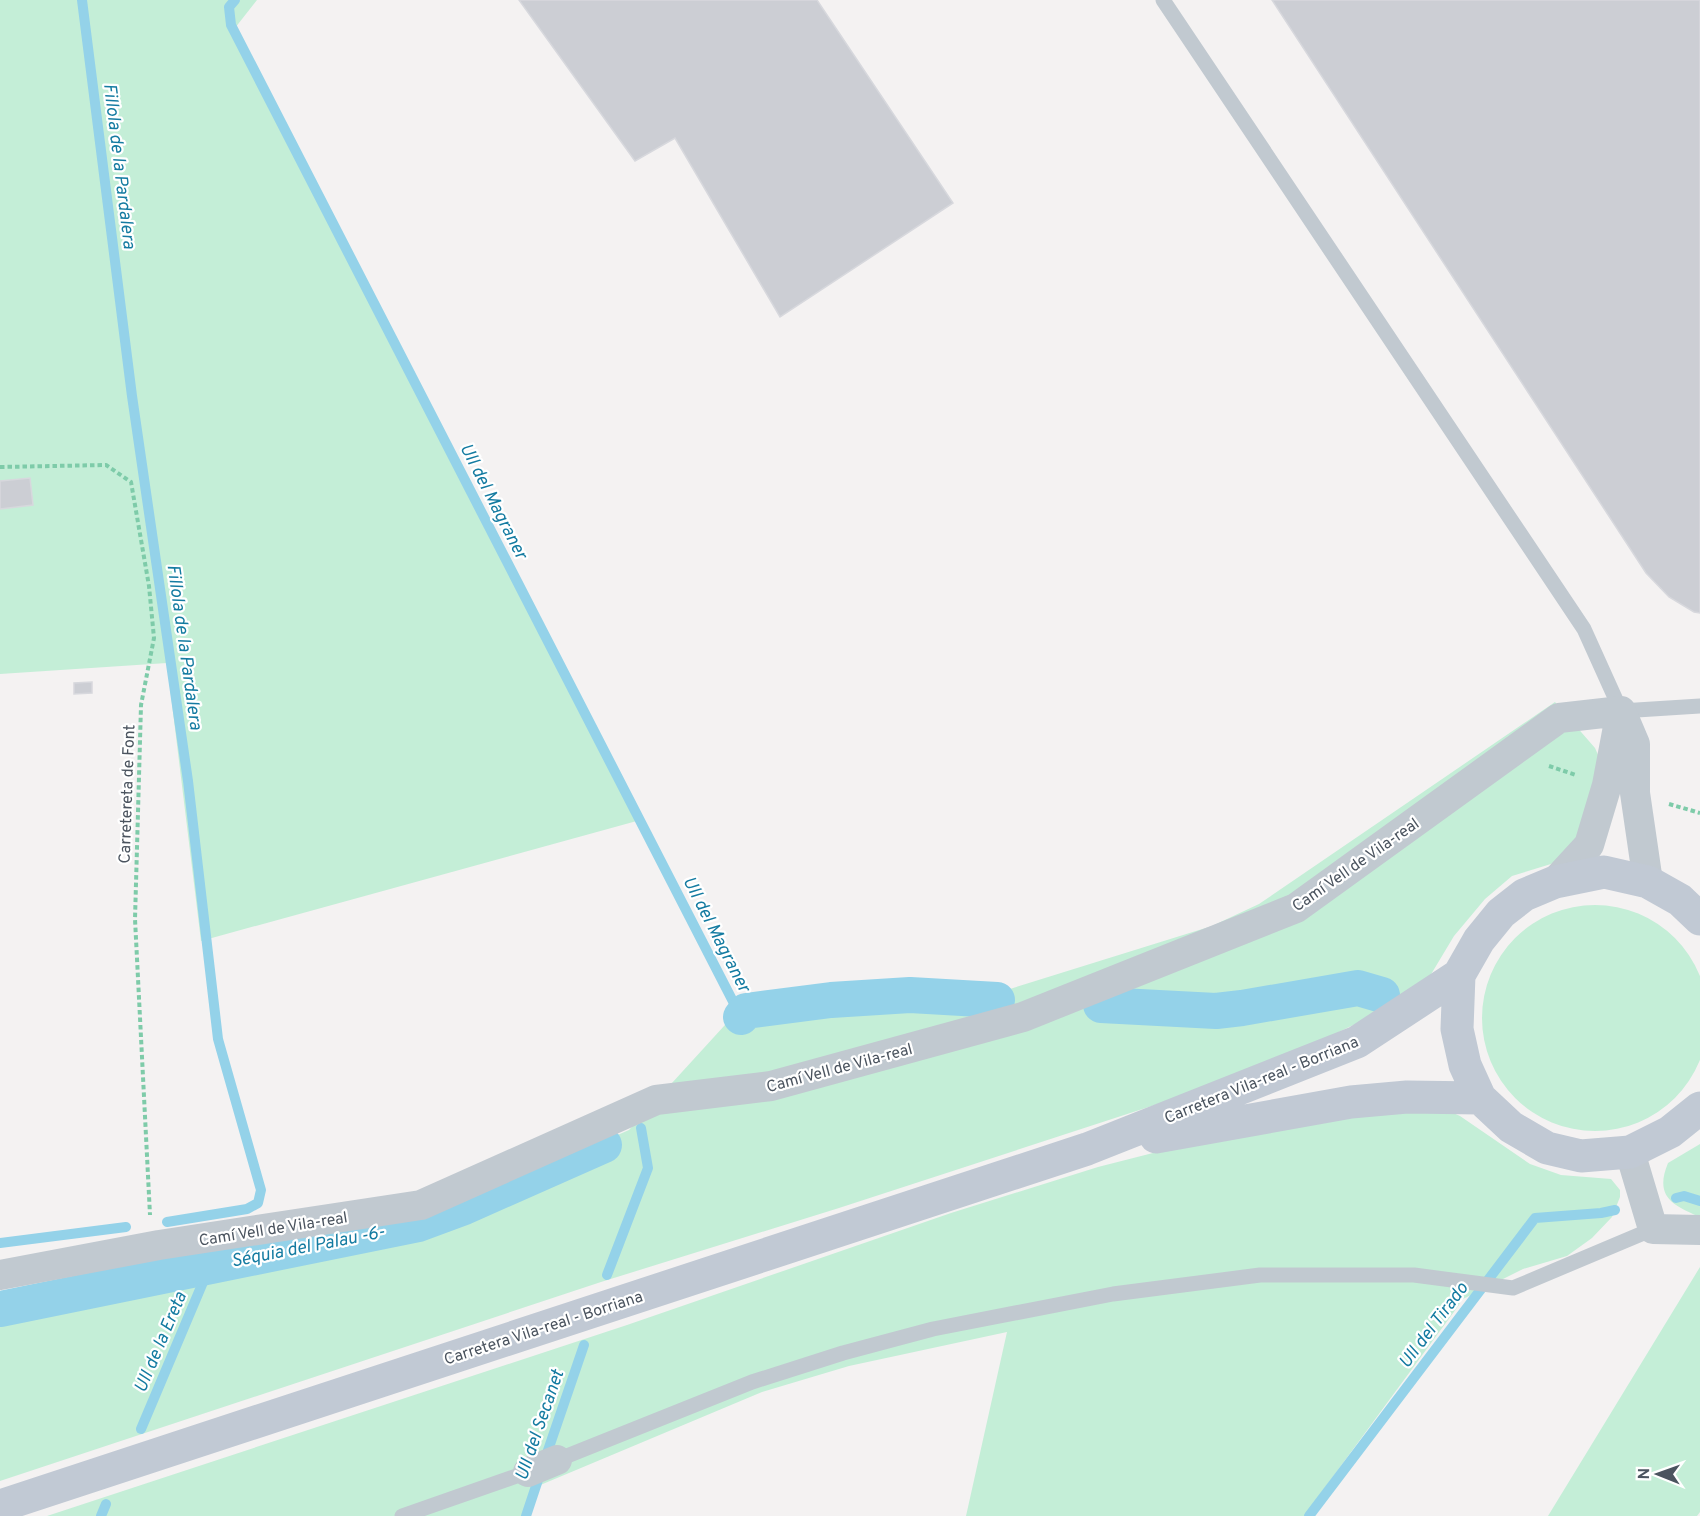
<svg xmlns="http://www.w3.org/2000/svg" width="1700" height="1516" viewBox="0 0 1700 1516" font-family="Overpass,sans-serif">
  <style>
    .green { fill: #c4eed7 }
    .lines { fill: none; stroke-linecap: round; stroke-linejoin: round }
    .stream { stroke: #94d2e9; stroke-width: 10 }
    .canal { stroke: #94d2e9; stroke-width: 36 }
    .building { fill: #ccced4; stroke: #d7d8dd; stroke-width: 1.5 }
    .path { stroke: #7ecba9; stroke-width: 4; stroke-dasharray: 4.5 3; stroke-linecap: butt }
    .lane { stroke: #c1c9d0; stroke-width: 15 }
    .street { stroke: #c1c9d0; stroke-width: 30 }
    .secondary { stroke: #c1c9d4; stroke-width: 33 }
    .labels { text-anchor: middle; stroke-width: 4.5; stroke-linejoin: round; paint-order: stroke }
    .street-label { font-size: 16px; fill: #4b545f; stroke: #fff }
    .water-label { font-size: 18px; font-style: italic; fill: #147ba1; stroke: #fff }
  </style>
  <rect width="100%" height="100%" fill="#f4f2f2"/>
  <path class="green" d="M0,0h257l-22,28 409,791 -443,122 -34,-278 -167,11z
    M1555,702l40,46 4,9 -20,89 -28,18 -39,12 -27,23 -31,37 -24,40 -58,40 -56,27 -155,60 -322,105 -238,74 -601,199v-176l420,-84 209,-91 106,-116 8,-6 87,-13 79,-7 88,5 215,-67 47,-22z
    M1482 1018a113 113 0 1 1 226 0a113 113 0 1 1-226 0Z
    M1377,1108l72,3 11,5 70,48 31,11 50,4 9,11v7l-8,20 -20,21 -25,18 -44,13 -62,31 -2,5 -155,211h-338l41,-184 -158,34 -87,26 -224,94 -11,30h-480l580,-191 324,-112 147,-46 102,-26z
    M1700,1144v73c-27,-12 -46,-20 -32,-54z
    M1700,1267v245l-3,4h-149z"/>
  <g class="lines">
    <path class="stream" d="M82,0l50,396 56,385 30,258 43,151 -3,13 -11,6 -80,13
      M235,0l-6,7 2,18 510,992
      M1676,1198l8,-2 16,5
      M0,1243l126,-16
      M607,1275l41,-107 -7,-40
      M141,1429l68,-161
      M545,1459l39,-114
      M101,1516l5,-12
      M526,1516l14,-42
      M1309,1516l226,-298 66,-5 14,-3"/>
    <path class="canal" d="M1101,1005l115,6 26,-3 116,-20 24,7
      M741,1017l5,-6 85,-11 79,-5 87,5
      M0,1309l418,-85 46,-17 140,-62"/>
  </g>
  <path class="building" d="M519,0h298l136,203 -173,114 -105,-179 -40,23z
    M1272,0h428v613l-6,-1 -25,-15 -23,-24z
    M30,478l3,27 -33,4v-28z
    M92,682v11l-18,1v-11z"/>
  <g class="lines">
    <path class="path" d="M0,467l106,-2 25,17 18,104 5,52 -13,67 -6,214 15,296
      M1549,766l27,9
      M1669,804l31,9"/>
    <path class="lane" d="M1163,0l421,629 37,82 79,-5
      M557,1460l195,-78 91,-29 90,-24 180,-35 147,-19h154l99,13 140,-59
      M402,1516l126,-44"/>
    <path class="street" d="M1621,711l14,33v49l13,89
      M1555,882l34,-37 18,-60 14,-74
      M1630,1152l23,77 47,1
      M0,1275l159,-30 262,-40 235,-105 115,-14 252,-69 273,-109 263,-190 62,-7
      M528,1472l29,-12"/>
    <path class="secondary" d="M1700,919l-20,-19 -32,-18 -44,-10 -49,10 -31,13 -23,18 -22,27 -20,35 -2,54 8,36 15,33 31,29 36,21 34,8 49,-4 40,-20 30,-24
      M1156,1137l195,-35 56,-5 73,1
      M0,1506l1087,-357 270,-107 102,-67"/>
  </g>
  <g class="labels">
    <g class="street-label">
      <text transform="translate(126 794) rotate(-88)" y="6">Carretereta de Font</text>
      <text transform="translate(1355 864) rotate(-35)" y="6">Camí Vell de Vila-real</text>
      <text transform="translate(839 1067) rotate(-15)" y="6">Camí Vell de Vila-real</text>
      <text transform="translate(1261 1079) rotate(-22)" y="6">Carretera Vila-real - Borriana</text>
      <text transform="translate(273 1228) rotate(-9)" y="6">Camí Vell de Vila-real</text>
      <text transform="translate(543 1327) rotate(-18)" y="6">Carretera Vila-real - Borriana</text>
    </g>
    <g class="water-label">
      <text transform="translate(120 166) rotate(83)" y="6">Fillola de la Pardalera</text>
      <text transform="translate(494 501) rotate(63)" y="6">Ull del Magraner</text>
      <text transform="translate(185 647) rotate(82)" y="6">Fillola de la Pardalera</text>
      <text transform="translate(717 934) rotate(63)" y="6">Ull del Magraner</text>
      <text transform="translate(308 1246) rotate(-11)" y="6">Séquia del Palau -6-</text>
      <text transform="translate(1433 1325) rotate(-53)" y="6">Ull del Tirado</text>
      <text transform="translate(160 1342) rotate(-67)" y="6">Ull de la Ereta</text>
      <text transform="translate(539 1425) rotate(-71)" y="6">Ull del Secanet</text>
    </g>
  </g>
  <g transform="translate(1658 1474) rotate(271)" stroke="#ffffff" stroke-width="4.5" paint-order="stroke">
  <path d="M0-4.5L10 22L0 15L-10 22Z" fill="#4b545f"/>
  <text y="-9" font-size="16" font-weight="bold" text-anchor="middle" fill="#4b545f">N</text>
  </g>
</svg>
